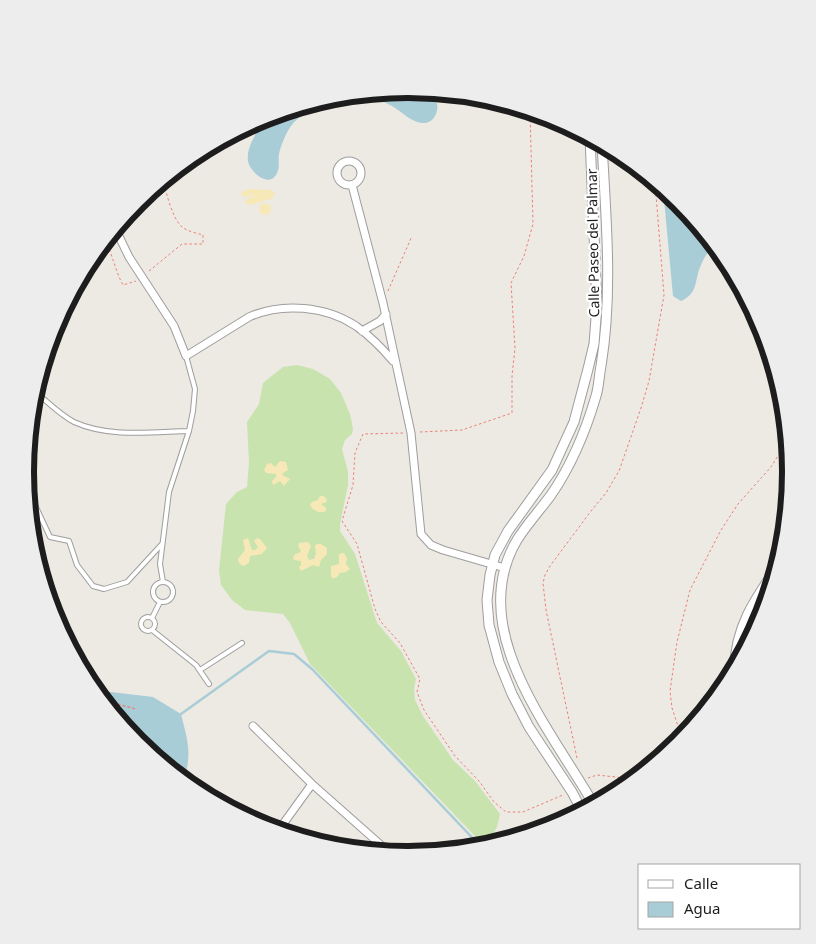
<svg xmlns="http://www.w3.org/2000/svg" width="816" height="944" viewBox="0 0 816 944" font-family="'Noto Sans',sans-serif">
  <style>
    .grass { fill: #c9e3ae }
    .sand { fill: #f7e9b7 }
    .water { fill: #a8cdd7 }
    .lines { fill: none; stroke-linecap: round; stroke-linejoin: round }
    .stream { stroke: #a8cdd7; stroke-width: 2.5 }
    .service-casing { stroke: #9e9e9e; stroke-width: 6 }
    .minor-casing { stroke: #9e9e9e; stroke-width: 9 }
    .tertiary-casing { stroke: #9e9e9e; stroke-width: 11 }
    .path { stroke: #ec7f76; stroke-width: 1; stroke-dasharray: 2.5 2.5; stroke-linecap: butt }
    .service { stroke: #fff; stroke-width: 4 }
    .minor { stroke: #fff; stroke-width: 7 }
    .tertiary { stroke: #fff; stroke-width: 9 }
    .labels { text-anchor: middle; stroke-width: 4.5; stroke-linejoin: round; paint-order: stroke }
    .street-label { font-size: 14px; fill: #1d1d1d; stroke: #fff }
    .rim { fill: none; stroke: #1d1d1d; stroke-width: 6 }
  </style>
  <rect width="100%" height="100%" fill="#ede9e3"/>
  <path class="grass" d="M297,365l16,4 17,10 11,14 9,21 3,15 -1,5 -7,6 -3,9 6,23v13l-8,39v7l15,23 22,69 24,28 15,28 -2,10 1,11 8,16 30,44 22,21 25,33 -3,13 -6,10 -11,3 -6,-5 -164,-171 -20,-41 -7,-9 -38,-4 -13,-10 -11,-15 -2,-14 7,-67 11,-12 10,-5 2,-24 -2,-41 12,-18 4,-21 20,-16z"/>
  <path class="sand" d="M250,189l22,1 3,4 -3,5c-10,1 -15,6 -25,6l-2,-5 10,-5 -12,2 -2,-4 2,-2z
    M259 209a6 6 0 1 1 12 0a6 6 0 1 1-12 0Z
    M280,461l6,1 2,8 -5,3 -1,2 8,4 -6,7 -4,-5 -7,4 -1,-4 4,-4v-3l-10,-1 -2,-3 3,-6 4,-1 4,4z
    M320,496h4l3,4 -1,2 -5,2 5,4v3c-6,3 -13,0 -16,-6l2,-3 6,-2z
    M248,538l4,12h3l3,-3 -4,-6 3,-3 3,1 7,9 -5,6 -12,2 -1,7 -6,3 -4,-3 -1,-4 7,-9 -2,-10z
    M308,542l3,4 -4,10 2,4 5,-1 2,-5 -1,-8 2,-2h4l6,4v6l-6,6 -2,7 -6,-2 -12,6 -2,-4 2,-2v-4l-7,-1 -1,-2 2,-4 4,-1 2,-2 -3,-5 1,-3z
    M344,553l3,5 -1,6 4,5 -4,3 -6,1 -4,5h-4l-1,-2v-10l8,-2v-10z"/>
  <path class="water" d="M408,89l20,2c4,4 8,7 9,13 2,8 -4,20 -14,19 -11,0 -22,-12 -31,-17 -9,-5 -19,-9 -29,-13z
    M335,96c-14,9 -34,16 -44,30 -5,7 -10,19 -12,28 -1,5 1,14 -2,19 -7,16 -27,0 -29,-12 -2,-16 11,-29 14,-43z
    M663,188l16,13 35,43c-4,6 -10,13 -13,21 -7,15 -2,28 -20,36l-8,-5z
    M94,690l59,7 28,17c7,28 11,38 3,67l-47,-38z"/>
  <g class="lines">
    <path class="stream" d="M181,714l88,-63 25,3 18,15 170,179"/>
    <g class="service-casing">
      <path id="service" d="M34,391c13,10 26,24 40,31 35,16 78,10 115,9
        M27,488l23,49 19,4 8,24 16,21 11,3 23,-7 35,-38
        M153 592a10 10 0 1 1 20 0a10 10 0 1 1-20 0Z
        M163,582l-3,-18 9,-72 20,-61 4,-20 2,-22 -9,-33
        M141 624a7 7 0 1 1 14 0a7 7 0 1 1-14 0Z
        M152,618l8,-16
        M152,630l44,35 13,19
        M200,670l42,-27"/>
    </g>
    <g class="minor-casing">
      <path id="minor" d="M337 173a12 12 0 1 1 24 0a12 12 0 1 1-24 0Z
        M352,185l31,118 28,130 10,101 10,11 12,5 62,18
        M115,228l14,29 45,69 12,30 63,-39c33,-15 77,-11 107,9 14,10 26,22 37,35
        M362,331l18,-10 6,-7
        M734,670c-1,-42 21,-73 44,-106
        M253,726l59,58 78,69
        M278,831l34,-47"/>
    </g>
    <g class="tertiary-casing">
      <path id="tertiary" d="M594,805c-42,-74 -130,-175 -77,-265 10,-16 23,-30 34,-45 20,-29 35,-65 45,-99 3,-10 3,-20 5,-30 12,-73 5,-148 1,-222
        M582,811l-10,-19 -43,-65 -17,-33 -13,-32 -10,-37 -2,-25 3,-25 5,-20 13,-24 44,-61 22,-48 14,-53 6,-25 3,-39 -7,-168"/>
    </g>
    <path class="path" d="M106,240l13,37 4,8 13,-4
      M149,271l33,-27h21v-9c-7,-2 -17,-4 -22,-9 -9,-9 -15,-34 -18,-46
      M388,291l24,-55
      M420,432l42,-2 50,-17v-37l3,-28 -4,-65 13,-27 9,-32 -3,-113
      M403,433l-40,1 -8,19 -2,32 -11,36 15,23 18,65 6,13 19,21 20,36 -3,13 7,18 31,46 24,25 15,21 12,10h17l40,-17
      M103,701l33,8 -28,-8 1,-9
      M678,744l1,-15 -7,-21 -2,-17 7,-49 13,-52 31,-60 17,-26 33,-37 10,-16 6,-18
      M577,758l-31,-148 -3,-27 2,-8 5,-9 41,-55 15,-18 13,-22 22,-63 8,-27 15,-86 -9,-113
      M588,778l9,-3 37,4"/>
    <use href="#service" class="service"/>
    <use href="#minor" class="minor"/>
    <use href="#tertiary" class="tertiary"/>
  </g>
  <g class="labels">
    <g class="street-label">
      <text transform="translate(593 243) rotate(-91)" y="5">Calle Paseo del Palmar</text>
    </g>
  </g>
  <path d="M0 0H816V944H0ZM34 472a374 374 0 1 1 748 0a374 374 0 1 1-748 0Z" fill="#ededed" fill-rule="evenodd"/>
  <path class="rim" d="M34 472a374 374 0 1 1 748 0a374 374 0 1 1-748 0Z"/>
  <rect x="638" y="864" width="162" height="65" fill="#ffffff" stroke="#a5a5a5"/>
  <rect x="648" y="880" width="25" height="8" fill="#ffffff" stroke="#a5a5a5"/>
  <text x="684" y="889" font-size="15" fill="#1d1d1d">Calle</text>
  <rect x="648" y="902" width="25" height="15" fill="#a8cdd7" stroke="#a5a5a5"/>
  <text x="684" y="914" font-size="15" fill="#1d1d1d">Agua</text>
</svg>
